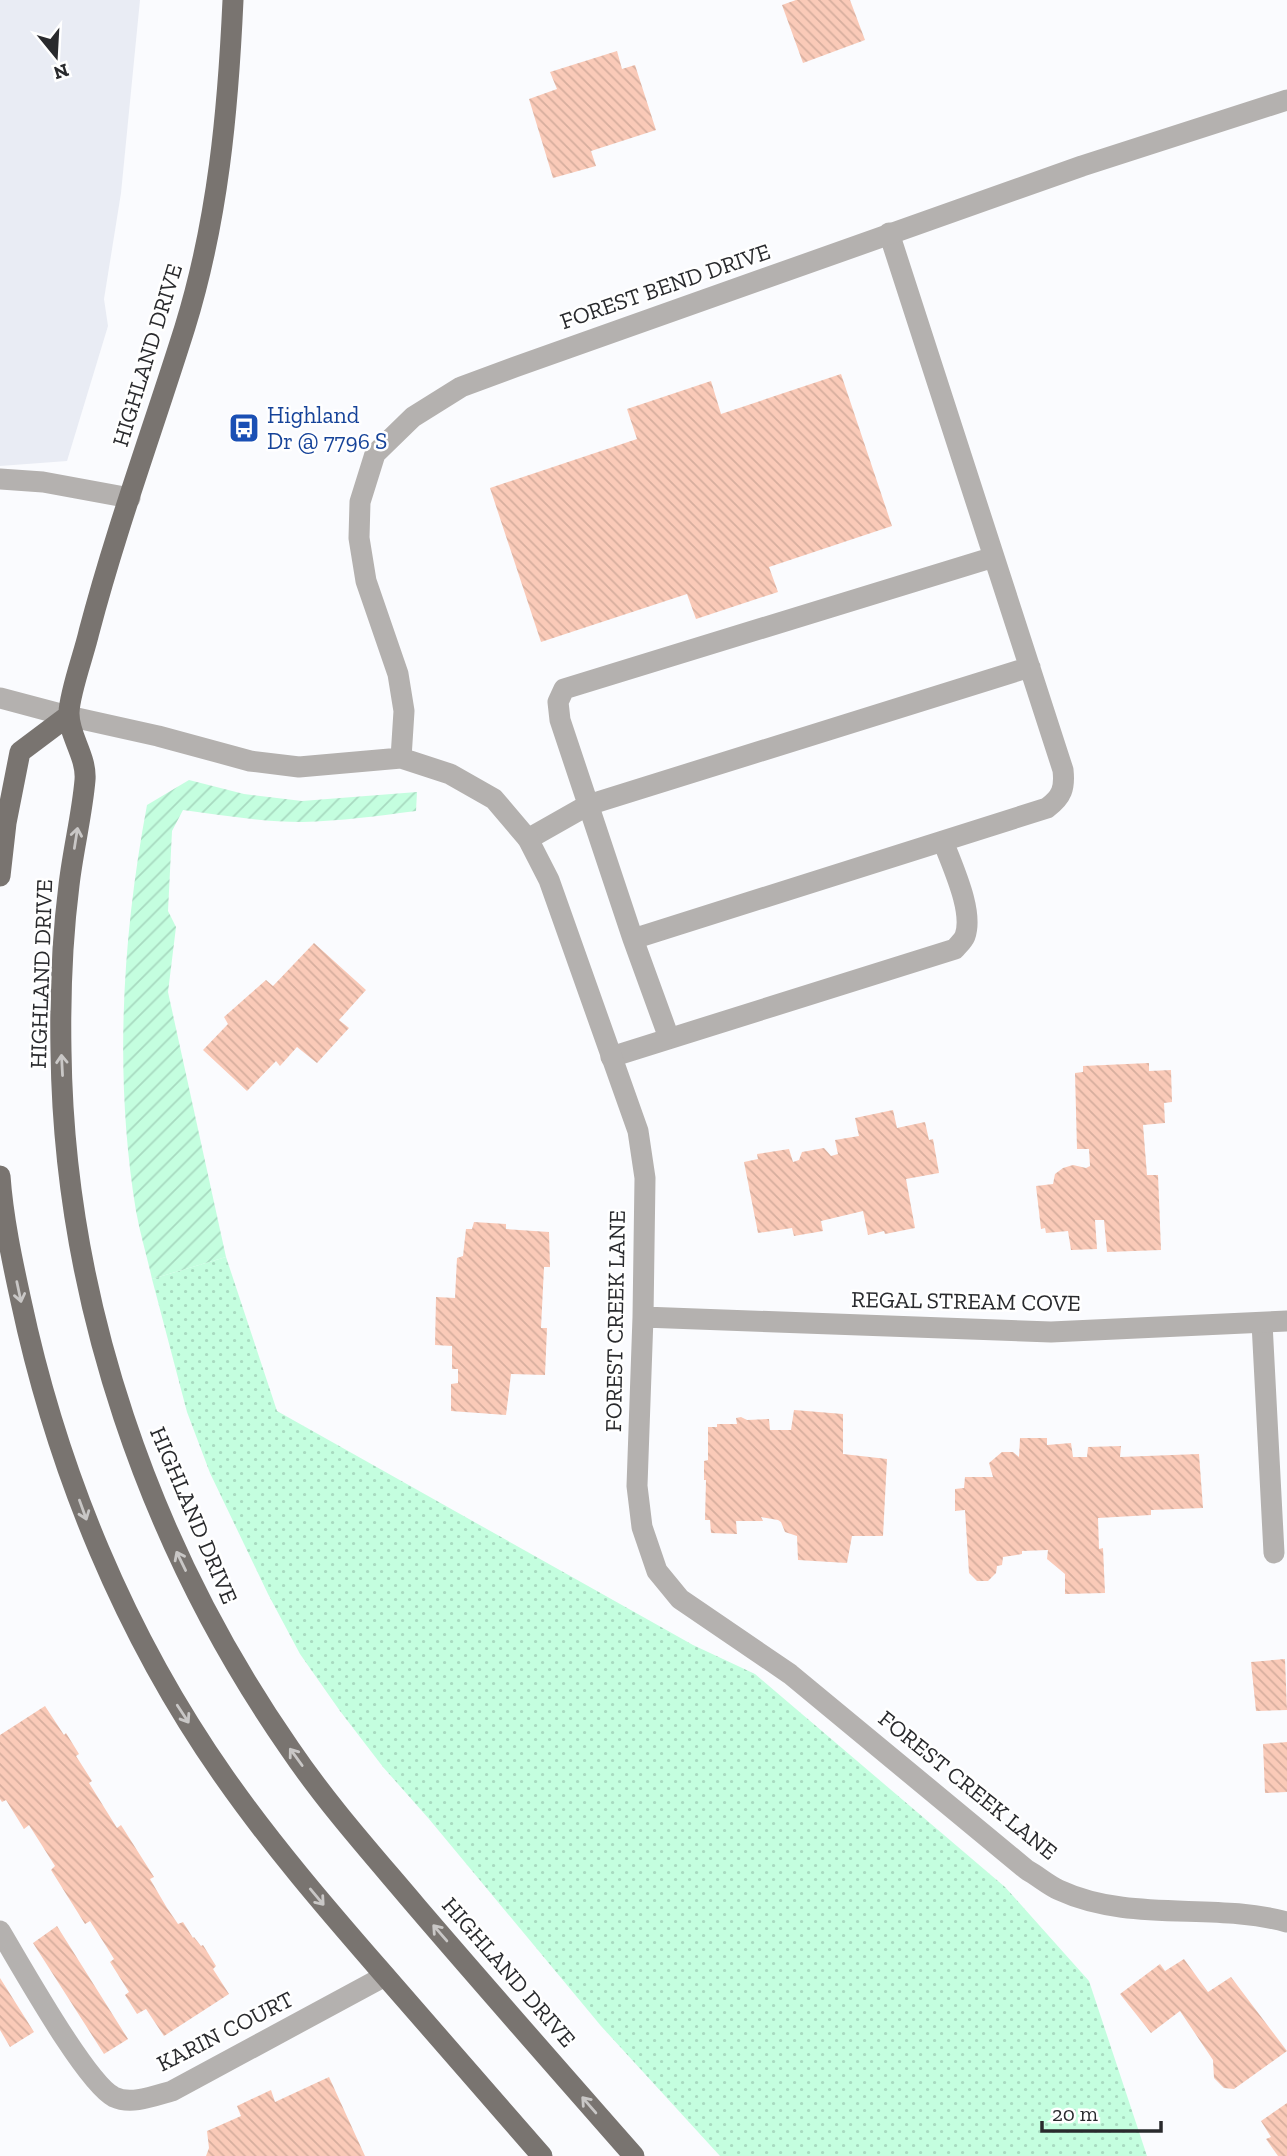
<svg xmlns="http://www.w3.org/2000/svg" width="1287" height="2156" viewBox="0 0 1287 2156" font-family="'Zilla Slab',serif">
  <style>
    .built { fill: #e9ecf4 }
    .grass { fill: url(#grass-dots) }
    .garden { fill: url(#garden-furrows) }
    .building { fill: url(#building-back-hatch) }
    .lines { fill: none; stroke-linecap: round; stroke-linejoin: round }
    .service { stroke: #b4b1af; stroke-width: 21 }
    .minor { stroke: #b4b1af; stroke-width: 21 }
    .primary { stroke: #797470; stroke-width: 21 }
    .oneway { stroke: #c9c7c6 }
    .labels { text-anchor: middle; stroke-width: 5; stroke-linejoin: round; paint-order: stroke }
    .street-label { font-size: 23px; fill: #292a2d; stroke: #fff }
    .transit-label { font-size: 23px; fill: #164399; stroke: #fff; text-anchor: start }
  </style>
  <defs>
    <pattern id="grass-dots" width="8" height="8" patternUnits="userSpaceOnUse" patternTransform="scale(1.75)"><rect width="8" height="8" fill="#c4fedf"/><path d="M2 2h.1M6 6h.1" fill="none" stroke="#a8dac0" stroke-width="1.8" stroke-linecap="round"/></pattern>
    <pattern id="garden-furrows" width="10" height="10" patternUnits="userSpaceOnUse" patternTransform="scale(1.75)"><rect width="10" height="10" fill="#c4fedf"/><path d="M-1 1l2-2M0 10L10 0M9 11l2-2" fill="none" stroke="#a8dac0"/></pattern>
    <pattern id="building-back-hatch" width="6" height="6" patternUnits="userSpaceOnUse" patternTransform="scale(1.75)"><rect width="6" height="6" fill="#facab8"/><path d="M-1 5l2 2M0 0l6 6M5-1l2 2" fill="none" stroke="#d6ae9e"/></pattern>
  </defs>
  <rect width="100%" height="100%" fill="#fafbfe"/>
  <path class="built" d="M0,0h140l-19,193 -17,106 4,27 -41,135 -67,5z"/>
  <path class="grass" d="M226,1257l51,154 416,234 62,29 250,213 84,94 58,175h-427l-119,-130 -172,-207 -46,-52 -43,-56 -40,-57 -32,-60 -58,-121 -23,-61 -35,-133z"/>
  <path class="garden" d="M189,780l55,14 58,7 115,-9 -1,19c-38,5 -76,10 -114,11 -40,0 -80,-7 -119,-12l-11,21 -4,80 8,16 -8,65 58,265 -74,22c-5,-23 -12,-45 -16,-68 -22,-134 -14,-273 11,-406z"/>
  <path class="building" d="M796,0h54l15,40 -62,23 -21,-58z
    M617,51l5,18 13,-4 21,65 -65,21 5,15 -43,12 -24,-79 28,-10 -7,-17z
    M841,374l51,152 -123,41 9,25 -82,27 -9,-25 -146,48 -51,-154 147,-49 -10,-30 84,-28 10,33z
    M314,943l52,47 -27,30 10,8 -32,35 -20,-16 -17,19 -4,-5 -29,30 -44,-41 25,-26 -4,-7 42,-37 7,6z
    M1149,1063v8l22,-1 1,32 -8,1 1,20 -22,2 4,50h11l3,75 -54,2 -3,-32h-9l2,29 -26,1 -3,-19 -22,2 -1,-5 -4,1 -5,-43 17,-2 2,-10 8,-6 10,-3 13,3 4,-2 -1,-17h-12l-2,-76 8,-1v-6z
    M893,1110l4,18 28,-6 4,18 4,-1 6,34 -33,6 9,49 -30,6 -1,-3 -16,4 -5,-24 -42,10 2,10 -29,5 -2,-8 -34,5 -14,-71 14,-3 -1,-5 32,-5 4,13 6,-2 3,-8 22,-4 7,8 7,-2 -3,-14 24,-4 -4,-18z
    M474,1222l32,2v5l43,3 1,35h-6l-3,61h6l-2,47 -34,-1 -5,41 -55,-4v-27l7,-1v-14h-6v-23l-17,-1 1,-48 19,1 2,-40 6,-2 3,-27h6z
    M794,1410l49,4v40l44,5 -4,77h-31l-5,27 -49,-3 -1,-24 -12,-4 -4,-10 -3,-2 -17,-3 2,4h-27l1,13 -26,-1 -1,-13h-5l1,-40h-2v-19l4,-1v-33h9v-3h20l-1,-6 5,-1 6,3 22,-1 1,11h21z
    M1020,1438h27v7l24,-2 2,14h14l1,-10 33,-1 -1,11 79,-3 4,54 -52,2v5l-53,3 1,31 4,-1 2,45 -40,1v-20l-18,-15 1,-9 -26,1v3l-19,3 -1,8 -5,1 -1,7 -8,8h-11l-8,-8 -4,-63 -10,1v-22l9,-1 1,-11h28l-4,-14 13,-11h11l6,5z
    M1285,1659l2,51 -31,1 -5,-49z
    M45,1706l19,29 2,-2 13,21 -3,2 16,25 -3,2 28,45 4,-3 33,52 -4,2 17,29 11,16 5,-2 10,16 1,-1 7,9 2,-1 13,21 -3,3 16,25 -65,42 -18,-27 -9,5 -12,-19 4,-3 -19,-30 4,-3 -8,-13 -16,-25 -5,3 -34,-54 4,-4 -26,-41 -5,4 -18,-29 -4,2 -2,-3v-64z
    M1287,1742v50l-22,1 -2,-49z
    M57,1926l71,113 -24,15 -71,-111z
    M1184,1959l24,33 23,-15 56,74 -53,38 -10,-1 -10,-10 -1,-18 -33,-49 -29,22 -31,-39 40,-30 5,7z
    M0,1978l34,54 -24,15 -10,-17z
    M329,2077l36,79h-159l3,-8 -2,-17 34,-15 -4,-10 34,-16 4,12z
    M1287,2103v53h-9l-12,-17 5,-2 -10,-16z"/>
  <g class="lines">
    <path class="service" d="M0,479l43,3 87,16
      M0,698l68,18
      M528,839l60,-34 442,-138
      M633,939l414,-131c15,-11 18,-20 16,-38l-174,-537
      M669,1038l-36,-99 -73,-219 -2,-18 6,-13 430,-132
      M611,1057l344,-108c3,-4 8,-8 10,-13 9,-25 -13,-70 -22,-95
      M1262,1323l12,230
      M0,1931c20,33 86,152 114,166 17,8 40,-1 58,-6l213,-115"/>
    <path class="minor" d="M68,716l90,20 92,25 49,6 102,-9 49,16 44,25 34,40 21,41 89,251 7,47 -2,139 -6,169 5,41 15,44 23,28 110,75 237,196c11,6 21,15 32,20 71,33 155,12 228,32
      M401,758l3,-47 -6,-37 -32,-93 -7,-43 1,-36 15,-48 38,-37 48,-30 54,-20 567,-201 205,-66
      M643,1317l408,15 236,-11"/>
    <path class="primary" d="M233,0c-5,111 -15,220 -48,327 -32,102 -69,202 -96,305 -5,22 -19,59 -20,80 -1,23 18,44 16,68 -3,35 -12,70 -16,105 -7,55 -9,111 -8,166 3,248 88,495 229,698 38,56 83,106 126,157 72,84 145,167 218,250
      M0,876l6,-53 14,-71 48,-36
      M0,1176c3,42 12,84 21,125 36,169 104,335 204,477 47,67 101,130 155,192 54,62 108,124 162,186"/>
  </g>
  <defs><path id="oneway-shaft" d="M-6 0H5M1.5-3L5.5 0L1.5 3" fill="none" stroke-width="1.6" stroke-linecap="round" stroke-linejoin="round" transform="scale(1.75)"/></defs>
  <g class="oneway">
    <use href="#oneway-shaft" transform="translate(76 838) rotate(-81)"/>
    <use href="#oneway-shaft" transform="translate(62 1065) rotate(-93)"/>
    <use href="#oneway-shaft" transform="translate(19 1292) rotate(78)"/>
    <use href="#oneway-shaft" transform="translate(83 1510) rotate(70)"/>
    <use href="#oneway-shaft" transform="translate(181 1561) rotate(-116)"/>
    <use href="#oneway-shaft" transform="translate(183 1714) rotate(57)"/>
    <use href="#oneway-shaft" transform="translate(296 1757) rotate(-126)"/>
    <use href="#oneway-shaft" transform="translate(317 1897) rotate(50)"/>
    <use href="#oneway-shaft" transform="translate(440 1933) rotate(-131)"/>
    <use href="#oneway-shaft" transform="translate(589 2105) rotate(-131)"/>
  </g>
  <defs>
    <g id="bus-square" transform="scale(1.575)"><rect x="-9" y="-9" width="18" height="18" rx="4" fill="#1a4fb4" stroke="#fff"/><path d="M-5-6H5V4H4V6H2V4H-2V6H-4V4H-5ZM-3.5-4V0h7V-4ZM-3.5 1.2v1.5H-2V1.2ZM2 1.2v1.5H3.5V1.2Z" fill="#fff"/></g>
  </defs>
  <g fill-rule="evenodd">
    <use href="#bus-square" x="244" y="428"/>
  </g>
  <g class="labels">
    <g class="street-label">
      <text transform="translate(665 286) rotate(-19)" y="8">FOREST BEND DRIVE</text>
      <text transform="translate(147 355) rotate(-73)" y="8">HIGHLAND DRIVE</text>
      <text transform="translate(41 974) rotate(-88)" y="8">HIGHLAND DRIVE</text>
      <text transform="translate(966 1301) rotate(1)" y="8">REGAL STREAM COVE</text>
      <text transform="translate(615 1321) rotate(-89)" y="8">FOREST CREEK LANE</text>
      <text transform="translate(194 1515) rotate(67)" y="8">HIGHLAND DRIVE</text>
      <text transform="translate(968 1785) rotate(39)" y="8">FOREST CREEK LANE</text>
      <text transform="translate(509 1972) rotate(49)" y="8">HIGHLAND DRIVE</text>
      <text transform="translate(225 2031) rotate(-27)" y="8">KARIN COURT</text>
    </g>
    <g class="transit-label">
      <text x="267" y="423">Highland<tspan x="267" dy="26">Dr @ 7796 S</tspan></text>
    </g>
  </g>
  <g transform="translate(56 56) rotate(162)" stroke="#ffffff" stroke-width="5" paint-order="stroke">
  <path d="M0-5L12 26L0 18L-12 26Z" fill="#292a2d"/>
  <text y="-10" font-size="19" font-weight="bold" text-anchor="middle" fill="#292a2d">N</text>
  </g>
  <path d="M1042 2121v10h119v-10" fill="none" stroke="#292a2d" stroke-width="3.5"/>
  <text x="1052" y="2121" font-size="21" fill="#292a2d" stroke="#ffffff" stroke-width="5" paint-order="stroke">20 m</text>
</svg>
